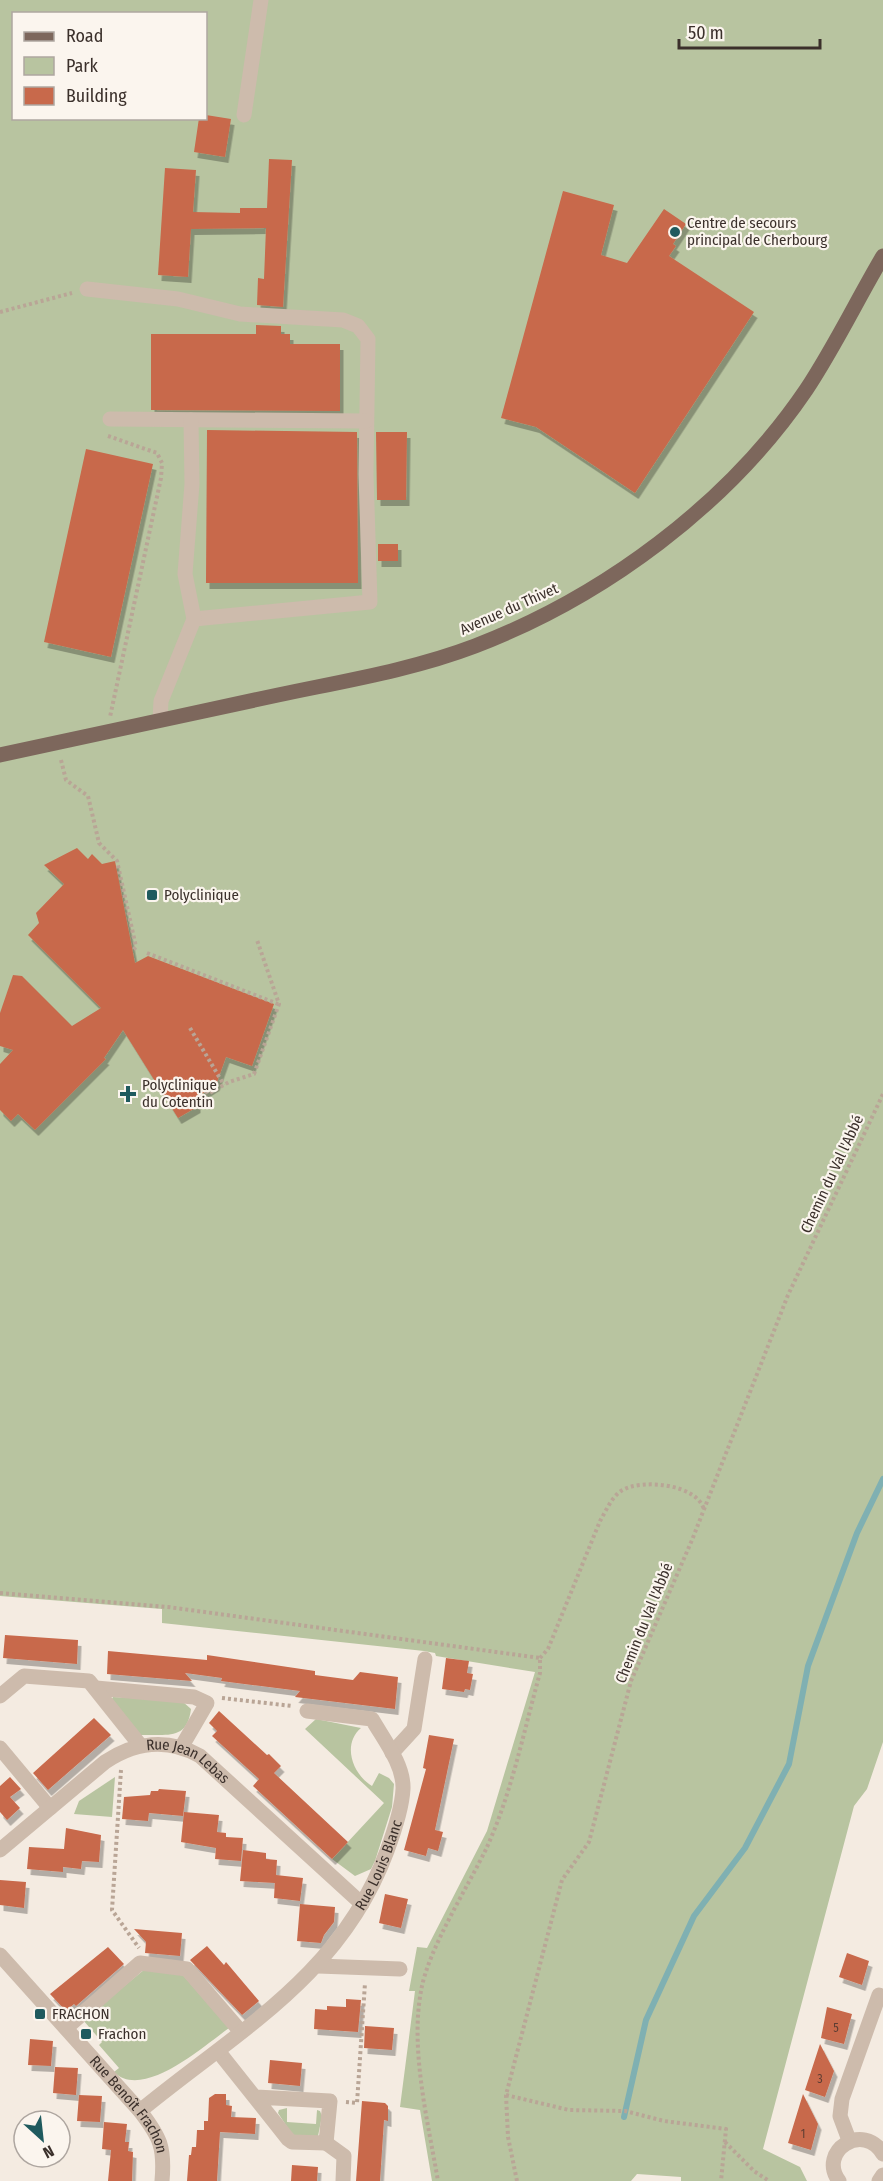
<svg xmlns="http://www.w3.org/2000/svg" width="883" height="2181" viewBox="0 0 883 2181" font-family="'Fira Sans Condensed',sans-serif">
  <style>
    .green { fill: #b8c4a0; fill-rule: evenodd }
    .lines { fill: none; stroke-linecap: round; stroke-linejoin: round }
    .stream { stroke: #7fb0b2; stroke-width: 6 }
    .building { fill: #c8694b; filter: url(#shadow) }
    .path { stroke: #b9a596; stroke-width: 4; stroke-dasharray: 3 3; stroke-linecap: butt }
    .minor { stroke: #cdbbac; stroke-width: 15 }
    .major { stroke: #7d675c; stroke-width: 15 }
    .poi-dot { fill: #1f5a5e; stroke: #fbf5ee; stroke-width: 2 }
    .labels { text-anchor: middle; stroke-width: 4.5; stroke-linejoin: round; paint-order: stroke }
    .number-label { font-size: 12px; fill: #5e3e33 }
    .poi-label { font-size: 15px; fill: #3b302b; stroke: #fbf5ee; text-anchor: start }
    .street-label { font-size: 15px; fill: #3b302b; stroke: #fbf5ee }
  </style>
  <defs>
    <filter id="shadow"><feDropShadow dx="3.5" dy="6" stdDeviation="0" flood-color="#0004"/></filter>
  </defs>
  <rect width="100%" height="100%" fill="#f4ebe1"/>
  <path class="green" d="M0,0h883v1742l-16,47 -13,17 -91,343 37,18 7,14h-126v-4l-44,-3 -6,7h-199l-12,-71 -20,-3 15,-116h-6l8,-44 10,1 60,-117 48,-159 -99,-16 -1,-3 -11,-2 -262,-28v-14l-162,-13zM14,14h192v104h-192z
    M113,1697l69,4 9,8c-4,32 -24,25 -51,26l-28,-36z
    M316,1719l45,9c-19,16 -9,46 11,58l7,-13 10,5 5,6 -2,23 -17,54 -4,8 -16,7 -23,-17 52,-56 -79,-74z
    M115,1777l-3,40 -38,-3 5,-13z
    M145,1969l37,5 47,54c-24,17 -86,73 -115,44l5,-4 -20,-23 3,-3 -19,-22z
    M287,2108v14l29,2 1,-14 3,1 2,5 -4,20h-25l-15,-23 1,-3z"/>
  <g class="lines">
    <path class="stream" d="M624,2117l22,-97 48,-104 51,-68 44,-84 19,-98 49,-133 26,-54"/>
  </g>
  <path class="building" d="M206,115l25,4 -6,38 -31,-5 5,-34h7z
    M269,159l23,1 -9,147 -26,-2 1,-27 6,1 2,-51 -75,1 -3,48 -30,-2 7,-107 31,2 -3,42 47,1v-5h27z
    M563,191l51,14 -13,50 26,8 37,-54 22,15 -13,20 3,2 -7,10 85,56 -119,181 -99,-66 -35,-9z
    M256,325l25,1v8h9v10h50v67l-189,-1v-76h105z
    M207,430l150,2 1,151h-152z
    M376,432h31l-1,68h-29z
    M86,449l67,15 -42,193 -67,-15z
    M378,544h20v17h-20z
    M77,848l11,11 4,-5 10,10 13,-3 20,102 13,-7 126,48 -22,62 -26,-9 -10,28 -19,12v10l-19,11 -55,-88 -19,28 2,1 -71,71 -17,-16 -7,7 -11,-11v-46l13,-14 -13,-4v-33l13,-38 9,1 50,50 29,-18 -73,-73 11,-12 -3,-10 28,-29 -20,-19z
    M5,1635l73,5 -1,24 -74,-6z
    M108,1651l99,9v-5l108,16v4l38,5 7,-8 38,5 -3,32 -100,-12 5,-6 -79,-10 1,-3 -37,-5 7,8 -85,-7z
    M446,1658l23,3 -2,12 6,1 -3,16 -5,-1 -1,3 -22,-3z
    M219,1711l48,44 2,-1 12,12 -7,7 74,69 -16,17 -79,-73 6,-7 -47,-43 5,-5 -8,-8z
    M94,1718l17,17 -63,55 -15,-17z
    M429,1735l25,4 -19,91 8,2 -5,19 -10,-3 -2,8 -22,-6 22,-81 -3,-1z
    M10,1777l11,12 -11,8 10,11 -13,12 -7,-8v-26z
    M159,1789l27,2 -3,25 -34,-3 -1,8 -26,-2 2,-22 26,-2 1,-4h7z
    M184,1812l35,3 -2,17 9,1v4l17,1 -2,23 -26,-2 1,-11 -35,-6z
    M66,1828l35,7 -2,27 -17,-1 -1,8 -18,-2v5l-36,-3 2,-22 35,2z
    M243,1850l23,3v6l11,1 -1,15 27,3 -3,23 -26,-3 1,-19v4l-35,-2z
    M0,1880l26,2 -2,26 -24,-3z
    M385,1894l23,5 -7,29 -22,-5z
    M300,1904l35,3 -1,15 -10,13 -3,8 -24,-2z
    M134,1929l48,4 -2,23 -35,-3 1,-11z
    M207,1946l17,19 2,-3 33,39 -17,14 -52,-55z
    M108,1947l16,17 -48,42 -2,-2 -8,7 -16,-17z
    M847,1953l22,8 -7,24 -23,-8z
    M346,1999l15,1 -3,32 -44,-3 1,-20 12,1v-4l19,1z
    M827,2007l25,7 -8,30 -23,-6z
    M365,2026l29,2 -2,22 -28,-2z
    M30,2039l23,2 -2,25 -23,-1z
    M820,2044l14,27 -9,26 -20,-7z
    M270,2060l32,3 -2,23 -32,-3z
    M55,2067l23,1 -2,27 -23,-2z
    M215,2094h11v11l6,1 -1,11 25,1 -1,16 -35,-2 -3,49h-30l2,-26h2l1,-8h4l1,-17h7v-9h4l1,-23z
    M803,2094l15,30 -7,26 -23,-7z
    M79,2095l23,1 -2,26 -23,-1z
    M362,2101l23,2 3,3v15l-4,-1 -4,61h-24z
    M104,2122l23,2 -2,18h4l-1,9 5,1 -1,29h-24l3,-31 -9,-1z
    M292,2165l26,2 -1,14h-26z"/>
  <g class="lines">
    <path class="path" d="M0,312l72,-19
      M108,436l49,17 5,10 -1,15 -51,239
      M61,760l5,20 22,16 11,47 18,18 19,86 -3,3
      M147,953l131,51
      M190,1028l34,57
      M206,1091l2,3 21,-12 25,-8 25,-70 -22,-64
      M0,1593l168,14 372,51v15c-16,57 -28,119 -53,174 -19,40 -59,102 -66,144 -11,59 7,131 17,190
      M540,1658l8,-9 52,-128c6,-10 11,-23 21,-30 20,-13 77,-7 83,19
      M222,1698l70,8
      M121,1770l-9,140 27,38
      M506,2095l63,15 56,1 39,10 62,8 -5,52
      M346,2102l11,1 8,-120
      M725,2142l29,29 15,10
      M517,2181l-9,-44 -2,-42 56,-215 27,-38 42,-161 61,-141 96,-245 95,-201"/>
    <g class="minor">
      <path d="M244,115l17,-115"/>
      <path d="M87,289l91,10 62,15 103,6 15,6 10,13 -2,135 4,128 -176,17"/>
      <path d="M110,419l256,2"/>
      <path d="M160,720l1,-19 33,-82 -9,-45 7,-90 -1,-64"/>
      <path d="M96,1688l98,9 13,6 -25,43"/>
      <path d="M0,1696l24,-20 65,5 51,64"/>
      <path d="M0,1748l50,60"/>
      <path d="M392,1753l22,-24 11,-70"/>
      <path id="s1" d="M0,1850l105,-88c30,-20 63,-24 95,-6l162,148"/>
      <path id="s2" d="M0,1955l140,156c20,26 25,36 22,70"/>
      <path d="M318,1966l82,3"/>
      <path d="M66,2028l74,-65 47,6 54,63"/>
      <path d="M218,2051l70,88 4,3 34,1 4,-42 -74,-4"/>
      <path id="s3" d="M140,2111c97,-80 201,-135 247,-260 7,-19 15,-42 16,-62 1,-24 -19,-49 -31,-70l-65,-8"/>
      <path d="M849,2140l-9,-24 2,-17 37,-104"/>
      <path d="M326,2143l18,13 -1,25"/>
      <path d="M839,2181c-22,-30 25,-60 44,-27"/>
      <path d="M879,2181l4,-6"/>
    </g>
    <path class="major" d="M0,755c93,-20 185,-40 278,-60 66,-14 134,-25 197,-49 128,-49 253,-141 331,-256 28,-42 51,-90 77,-134"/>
  </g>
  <g class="poi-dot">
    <circle cx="675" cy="232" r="6"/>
    <rect x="146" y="889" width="12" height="12" rx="3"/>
    <path d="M125 1085h6v6h6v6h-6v6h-6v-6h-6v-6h6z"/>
    <rect x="34" y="2008" width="12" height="12" rx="3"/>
    <rect x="80" y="2028" width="12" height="12" rx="3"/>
  </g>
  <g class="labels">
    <g class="number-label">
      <text x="836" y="2032">5</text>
      <text x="820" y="2083">3</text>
      <text x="803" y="2138">1</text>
    </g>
    <g class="poi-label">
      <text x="687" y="228">Centre de secours<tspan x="687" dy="17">principal de Cherbourg</tspan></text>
      <text x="164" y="900">Polyclinique</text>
      <text x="142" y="1090">Polyclinique<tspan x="142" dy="17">du Cotentin</tspan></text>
      <text x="52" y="2019">FRACHON</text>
      <text x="98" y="2039">Frachon</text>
    </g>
    <g class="street-label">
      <text transform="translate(509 609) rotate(-24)" y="5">Avenue du Thivet</text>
      <text transform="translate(832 1174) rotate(-65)" y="5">Chemin du Val l'Abbé</text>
      <text transform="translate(644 1623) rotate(-68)" y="5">Chemin du Val l'Abbé</text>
      <text dy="5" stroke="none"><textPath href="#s1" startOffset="228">Rue Jean Lebas</textPath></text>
      <text dy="5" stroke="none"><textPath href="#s3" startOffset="348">Rue Louis Blanc</textPath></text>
      <text dy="5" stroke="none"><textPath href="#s2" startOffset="198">Rue Benoît Frachon</textPath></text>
    </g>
  </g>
  <rect x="12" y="12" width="195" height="108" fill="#fbf5ee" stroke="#aea6a0" stroke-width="1.5"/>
  <rect x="24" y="32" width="30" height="9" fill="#7d675c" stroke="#aea6a0" stroke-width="1.5"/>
  <text x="66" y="42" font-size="18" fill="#3b302b">Road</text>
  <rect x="24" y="57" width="30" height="18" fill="#b8c4a0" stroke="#aea6a0" stroke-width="1.5"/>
  <text x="66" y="72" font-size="18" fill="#3b302b">Park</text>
  <rect x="24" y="87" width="30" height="18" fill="#c8694b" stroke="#aea6a0" stroke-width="1.5"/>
  <text x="66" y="102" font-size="18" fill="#3b302b">Building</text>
  <g transform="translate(42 2139) rotate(153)"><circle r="28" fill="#fbf5ee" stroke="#aea6a0" stroke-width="1.5"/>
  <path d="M0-4.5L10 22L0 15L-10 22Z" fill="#1f5a5e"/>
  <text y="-9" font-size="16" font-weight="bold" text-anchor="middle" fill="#3b302b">N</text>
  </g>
  <path d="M679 39v9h141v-9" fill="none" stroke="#3b302b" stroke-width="3"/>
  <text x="688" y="39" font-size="18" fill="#3b302b" stroke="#fbf5ee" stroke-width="4.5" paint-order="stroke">50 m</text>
</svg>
